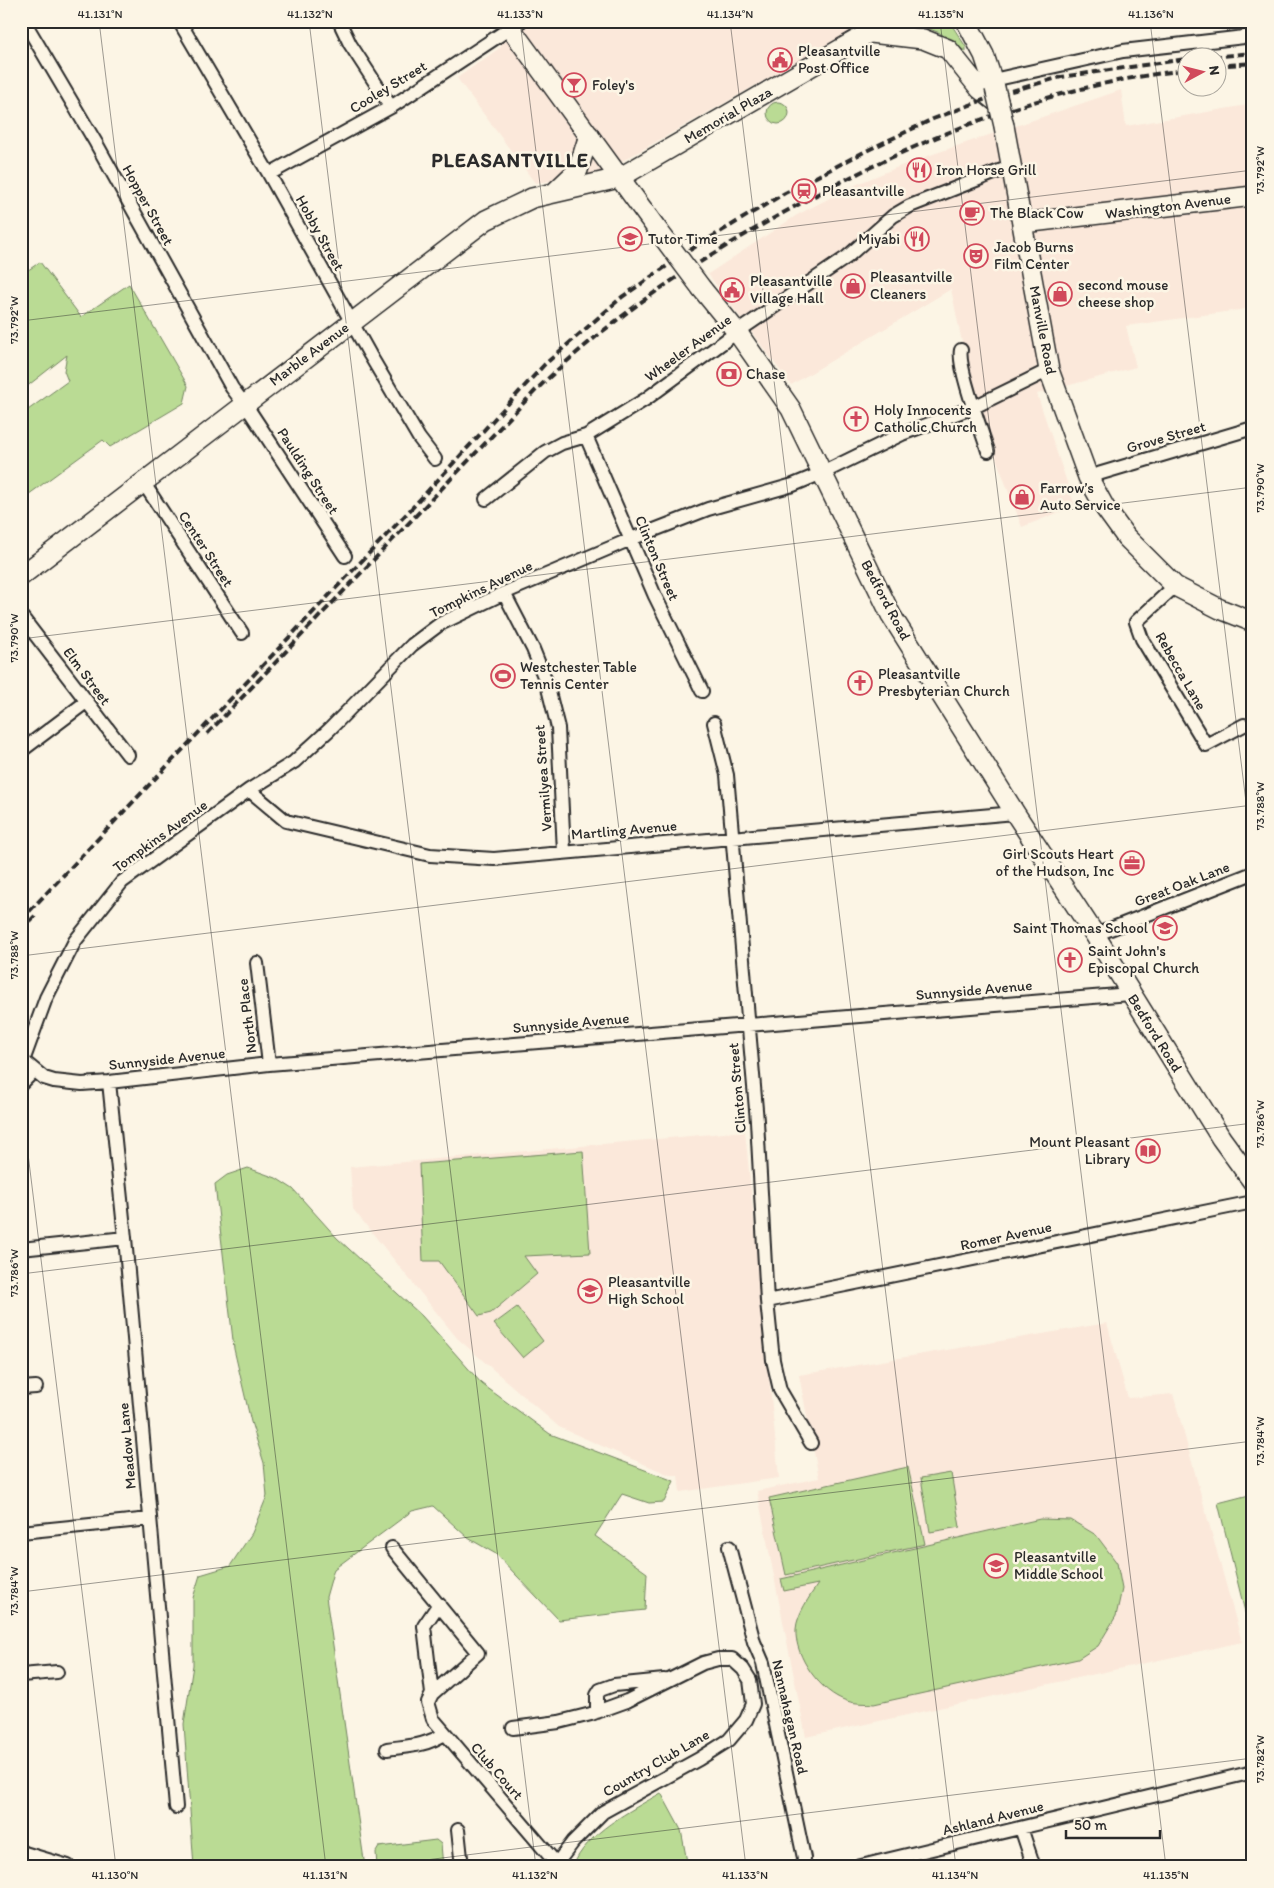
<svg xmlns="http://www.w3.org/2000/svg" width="1274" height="1888" viewBox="0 0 1274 1888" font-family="Itim,sans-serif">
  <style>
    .built { fill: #fbe8da }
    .green { fill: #badb94; stroke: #728360 }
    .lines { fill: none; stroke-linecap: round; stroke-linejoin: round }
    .street-casing { stroke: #2b2b2b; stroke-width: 16 }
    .secondary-casing { stroke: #2b2b2b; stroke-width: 22 }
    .street { stroke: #fcf5e5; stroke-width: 12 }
    .secondary { stroke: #fcf5e5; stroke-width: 19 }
    .rail { stroke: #2b2b2b; stroke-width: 4; stroke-dasharray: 8 4; stroke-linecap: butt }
    .secondary-bridge-casing { stroke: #2b2b2b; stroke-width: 22; stroke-linecap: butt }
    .secondary-bridge { stroke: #fcf5e5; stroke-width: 19 }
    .ticks { fill: none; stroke: #2b2b2b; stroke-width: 1; stroke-opacity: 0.45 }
    .labels { text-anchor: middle; stroke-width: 5; stroke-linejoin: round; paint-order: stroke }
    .poi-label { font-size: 15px; fill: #2b2b2b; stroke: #fcf5e5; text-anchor: start }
    .street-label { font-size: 15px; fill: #2b2b2b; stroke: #fcf5e5 }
    .district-label { font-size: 20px; font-weight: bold; letter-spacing: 1px; fill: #2b2b2b; stroke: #fcf5e5 }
    .neatline { fill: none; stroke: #2b2b2b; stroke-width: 2 }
    .ticks-label { font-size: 12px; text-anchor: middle; fill: #2b2b2b }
  </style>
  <rect width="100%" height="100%" fill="#fcf5e5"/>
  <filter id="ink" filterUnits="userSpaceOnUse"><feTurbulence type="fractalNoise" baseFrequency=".02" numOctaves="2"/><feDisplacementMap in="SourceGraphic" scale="10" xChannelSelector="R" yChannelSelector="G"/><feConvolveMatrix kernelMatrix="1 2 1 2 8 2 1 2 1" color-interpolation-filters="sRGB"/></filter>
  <g filter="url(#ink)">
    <path class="built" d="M521,21h348l-273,155 -61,7 -78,-105 44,-31 1,-5 22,-14z
      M1121,90l5,36 127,-22v204l-127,18 10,41 -99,27 38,112 -53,21 -48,-127 -23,-111 -160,96 -83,-111 89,-59 58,-30 55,-23z
      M745,1131l34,347 -99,14 -2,-17h-8l-50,-21 -61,-27 -102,-89 -104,-129 -3,-42z
      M1107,1323l21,75 45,-4 69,248 -436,95 -49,-246 62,-13 -20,-103z"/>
    <path class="green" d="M910,21h39l17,26v5l-26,-19 -13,-5 -21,-1z
      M767 113a11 11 0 1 1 22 0a11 11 0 1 1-22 0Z
      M40,262l41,55 48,-33 59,102 -4,17 -74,44 -7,-7 -82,60v-85l47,-34 -4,-10 3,-16 -46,36v-116z
      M583,1151l7,102 -66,3 13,18 -46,39 -12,3 -40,-55h-16l-4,-97z
      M248,1168l28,10 17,11 44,49 85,78 60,68 68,50 124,47 -10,21 -15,1 -27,-9 -27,42 52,37 -2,37 -86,10 -63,-66 -28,-16 -35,-32 -21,5 -78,58 -8,28 39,270h-171l-10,-143 9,-59v-67l7,-23 30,-9 22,-33 15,-37 -3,-33 -13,-41 -17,-73 -19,-165 12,-9z
      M517,1307l26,34 -20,17 -29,-34z
      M908,1467l17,77 -139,31 -17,-77z
      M951,1473l9,54 -30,5 -9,-54z
      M1253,1494v125l-6,1 -29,-117z
      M1040,1519l31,1 25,15 21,28 5,26 -6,27 -18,30 -20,13 -204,45c-8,-1 -19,0 -27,-3 -26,-8 -53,-44 -51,-72 1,-15 14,-33 22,-45l-34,7 -3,-12z
      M661,1793l20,37 7,37h-115c12,-34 59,-57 88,-74z
      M436,1840l5,4 2,23h-66l-1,-15 3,-5z"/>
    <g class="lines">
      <g class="street-casing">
        <path id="street" d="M24,21l72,122 136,245 19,25 94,143
          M179,21l90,153 101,181 49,83 16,21
          M339,21l11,23 41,63
          M993,80l130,-29 130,-15
          M269,174l122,-67 130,-86
          M961,350c-4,16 21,82 27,101
          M586,436l69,160 47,95
          M1088,477l165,-49
          M143,482l99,151
          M486,499l59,-47 17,-9 24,-7 60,-37 91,-67 110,-75 46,-41 17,-10 102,-40
          M1175,586l-39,36 6,17 64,106 38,-20
          M504,593l29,56 14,35 11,44 6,124
          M21,616l107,139
          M714,723l13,52 30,346 10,180 6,59 7,30 31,53
          M21,751l65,-49
          M249,790l37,31 144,34 64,4 521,-46
          M1095,935l158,-62
          M257,963l12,101
          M21,1059l23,19 10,3 28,3 27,-2 160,-18 861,-70
          M23,1061l23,-63 29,-57 47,-59 127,-92 45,-28 36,-33 82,-84 28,-21 64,-31 127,-54 77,-30 85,-24 29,-12 80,-39 72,-27 75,-37
          M109,1082l16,156 51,569
          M21,1084l13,-13
          M21,1249l104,-11
          M767,1301l486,-99
          M21,1388l15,-1
          M21,1532l129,-13
          M729,1547l25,95 9,21 41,195 -1,9
          M392,1548l86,105 -46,41
          M439,1604l-15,22 8,68 -4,8 5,17 122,143
          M21,1675l36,-3
          M597,1712v-17l3,-5 14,-5 50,-5
          M513,1728l46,-6 32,-8 36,-13 76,-38 15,-4h14l11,10 7,11 3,24 -7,16 -17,20 -30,19 -96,53 -30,30 -19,25
          M387,1749c21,-3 39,-3 57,-15
          M1021,1828l13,39
          M458,1830l4,37
          M21,1852l47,14
          M857,1867l396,-95"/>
      </g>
      <g class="secondary-casing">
        <path id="secondary" d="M510,21v6l7,10 140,192
          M966,21l18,34 11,33
          M871,33l52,6 25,10 32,40 19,15
          M1004,126l45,244 39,107 17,31 21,29 49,49 45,23 33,13
          M556,191l22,-21 11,-35
          M1023,223l230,-27
          M702,289l35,43 54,77 100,206 124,198 80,122 126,203 32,44
          M21,576l465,-356 46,-22 87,-20 270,-157"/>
      </g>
      <use href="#street" class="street"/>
      <use href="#secondary" class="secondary"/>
      <path class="rail" d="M1201,58l52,-5
        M1216,66l37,-3
        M207,734l329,-344c75,-73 156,-126 247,-177 130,-72 256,-126 403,-143
        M21,920l391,-412 132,-143 78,-68 68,-47 95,-57 79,-41 69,-33 61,-23 67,-19 125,-18
        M21,930l14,-14"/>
      <g class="secondary-bridge-casing">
        <path id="secondary-bridge" d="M995,88l9,38
          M657,229l45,60"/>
      </g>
      <use href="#secondary-bridge" class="secondary-bridge"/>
    </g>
  </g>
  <path class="ticks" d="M99,21l227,1846M309,21l227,1846M520,21l226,1846M730,21l226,1846M940,21l226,1846M1150,21l103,838M21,321l1232,-151M21,639l1232,-152M21,956l1232,-151M21,1097l95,770M21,1274l1232,-151M21,1592l1232,-151M369,1867l884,-109"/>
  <defs>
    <g id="civic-ring" transform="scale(1.25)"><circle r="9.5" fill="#fcf5e5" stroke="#d1495b" stroke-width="1.5"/><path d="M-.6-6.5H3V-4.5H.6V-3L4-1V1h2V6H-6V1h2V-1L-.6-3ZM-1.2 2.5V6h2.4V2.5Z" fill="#d1495b"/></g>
    <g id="bar-ring" transform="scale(1.25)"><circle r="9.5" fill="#fcf5e5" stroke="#d1495b" stroke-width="1.5"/><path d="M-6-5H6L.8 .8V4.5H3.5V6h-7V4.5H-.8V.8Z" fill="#d1495b"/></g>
    <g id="restaurant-ring" transform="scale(1.25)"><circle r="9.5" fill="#fcf5e5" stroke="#d1495b" stroke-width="1.5"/><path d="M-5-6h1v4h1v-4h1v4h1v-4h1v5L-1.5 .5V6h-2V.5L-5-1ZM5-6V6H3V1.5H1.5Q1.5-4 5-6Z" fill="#d1495b"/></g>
    <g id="station-ring" transform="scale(1.25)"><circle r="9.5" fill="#fcf5e5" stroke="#d1495b" stroke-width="1.5"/><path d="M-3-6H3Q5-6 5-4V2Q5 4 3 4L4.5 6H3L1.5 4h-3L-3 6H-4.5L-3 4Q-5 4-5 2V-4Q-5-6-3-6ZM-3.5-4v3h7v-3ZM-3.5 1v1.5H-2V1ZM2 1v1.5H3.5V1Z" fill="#d1495b"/></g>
    <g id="cafe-ring" transform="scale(1.25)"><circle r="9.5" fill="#fcf5e5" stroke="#d1495b" stroke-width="1.5"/><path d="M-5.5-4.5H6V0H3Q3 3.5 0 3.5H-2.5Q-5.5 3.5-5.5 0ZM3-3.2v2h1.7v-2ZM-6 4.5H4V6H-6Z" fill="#d1495b"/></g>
    <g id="school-ring" transform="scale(1.25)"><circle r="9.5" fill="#fcf5e5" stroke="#d1495b" stroke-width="1.5"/><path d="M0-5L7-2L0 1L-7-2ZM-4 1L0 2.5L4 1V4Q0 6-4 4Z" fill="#d1495b"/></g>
    <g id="theatre-ring" transform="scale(1.25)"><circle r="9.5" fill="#fcf5e5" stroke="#d1495b" stroke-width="1.5"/><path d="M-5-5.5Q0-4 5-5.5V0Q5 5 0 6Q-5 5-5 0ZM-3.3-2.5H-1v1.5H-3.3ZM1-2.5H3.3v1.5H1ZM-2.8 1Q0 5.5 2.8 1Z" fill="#d1495b"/></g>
    <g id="shop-ring" transform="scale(1.25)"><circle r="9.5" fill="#fcf5e5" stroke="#d1495b" stroke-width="1.5"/><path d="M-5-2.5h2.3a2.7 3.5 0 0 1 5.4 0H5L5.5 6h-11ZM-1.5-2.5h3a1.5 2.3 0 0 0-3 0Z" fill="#d1495b"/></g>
    <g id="bank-ring" transform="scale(1.25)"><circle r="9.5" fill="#fcf5e5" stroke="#d1495b" stroke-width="1.5"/><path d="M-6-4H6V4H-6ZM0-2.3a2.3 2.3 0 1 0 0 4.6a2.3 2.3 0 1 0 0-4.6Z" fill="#d1495b"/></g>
    <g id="church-ring" transform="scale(1.25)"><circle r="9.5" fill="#fcf5e5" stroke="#d1495b" stroke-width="1.5"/><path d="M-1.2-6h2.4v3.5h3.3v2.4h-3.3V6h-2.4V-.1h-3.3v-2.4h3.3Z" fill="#d1495b"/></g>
    <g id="stadium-ring" transform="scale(1.25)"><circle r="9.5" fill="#fcf5e5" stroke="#d1495b" stroke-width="1.5"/><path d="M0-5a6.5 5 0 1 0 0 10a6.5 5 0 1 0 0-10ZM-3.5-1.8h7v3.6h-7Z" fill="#d1495b"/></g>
    <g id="office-ring" transform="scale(1.25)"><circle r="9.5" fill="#fcf5e5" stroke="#d1495b" stroke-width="1.5"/><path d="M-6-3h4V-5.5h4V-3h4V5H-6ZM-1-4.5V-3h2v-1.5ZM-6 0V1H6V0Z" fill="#d1495b"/></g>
    <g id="library-ring" transform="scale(1.25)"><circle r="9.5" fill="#fcf5e5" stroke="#d1495b" stroke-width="1.5"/><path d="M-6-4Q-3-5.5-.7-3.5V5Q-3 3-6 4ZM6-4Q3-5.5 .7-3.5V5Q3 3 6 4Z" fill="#d1495b"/></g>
  </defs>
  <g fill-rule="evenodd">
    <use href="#civic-ring" x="780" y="60"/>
    <use href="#bar-ring" x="574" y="85"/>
    <use href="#restaurant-ring" x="919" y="170"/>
    <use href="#station-ring" x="804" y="191"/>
    <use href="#cafe-ring" x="972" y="213"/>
    <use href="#school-ring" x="630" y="239"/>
    <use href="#restaurant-ring" x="917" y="239"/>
    <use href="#theatre-ring" x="976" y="256"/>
    <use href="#shop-ring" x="853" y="286"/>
    <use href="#civic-ring" x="732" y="290"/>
    <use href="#shop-ring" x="1060" y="294"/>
    <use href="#bank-ring" x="729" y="374"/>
    <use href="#church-ring" x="856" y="419"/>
    <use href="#shop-ring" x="1022" y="497"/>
    <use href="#stadium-ring" x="503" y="676"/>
    <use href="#church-ring" x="860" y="683"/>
    <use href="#office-ring" x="1132" y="863"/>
    <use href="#school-ring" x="1165" y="928"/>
    <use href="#church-ring" x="1070" y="960"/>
    <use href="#library-ring" x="1148" y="1151"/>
    <use href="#school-ring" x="590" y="1291"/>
    <use href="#school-ring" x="996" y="1566"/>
  </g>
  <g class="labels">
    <g class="poi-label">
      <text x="798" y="56">Pleasantville<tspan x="798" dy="17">Post Office</tspan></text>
      <text x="592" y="90">Foley's</text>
      <text x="936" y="175">Iron Horse Grill</text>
      <text x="822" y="196">Pleasantville</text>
      <text x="990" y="218">The Black Cow</text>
      <text x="648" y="244">Tutor Time</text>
      <text x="900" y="244" text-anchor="end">Miyabi</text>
      <text x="994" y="252">Jacob Burns<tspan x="994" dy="17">Film Center</tspan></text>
      <text x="870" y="282">Pleasantville<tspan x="870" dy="17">Cleaners</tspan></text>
      <text x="750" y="286">Pleasantville<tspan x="750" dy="17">Village Hall</tspan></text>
      <text x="1078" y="290">second mouse<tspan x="1078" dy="17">cheese shop</tspan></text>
      <text x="746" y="379">Chase</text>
      <text x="874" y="415">Holy Innocents<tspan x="874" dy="17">Catholic Church</tspan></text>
      <text x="1040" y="493">Farrow’s<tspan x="1040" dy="17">Auto Service</tspan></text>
      <text x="520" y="672">Westchester Table<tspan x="520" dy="17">Tennis Center</tspan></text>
      <text x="878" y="679">Pleasantville<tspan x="878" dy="17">Presbyterian Church</tspan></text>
      <text x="1114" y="859" text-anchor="end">Girl Scouts Heart<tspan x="1114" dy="17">of the Hudson, Inc</tspan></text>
      <text x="1148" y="933" text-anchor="end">Saint Thomas School</text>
      <text x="1088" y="956">Saint John's<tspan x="1088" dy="17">Episcopal Church</tspan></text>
      <text x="1130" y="1147" text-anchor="end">Mount Pleasant<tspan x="1130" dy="17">Library</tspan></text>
      <text x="608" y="1287">Pleasantville<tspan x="608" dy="17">High School</tspan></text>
      <text x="1014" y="1562">Pleasantville<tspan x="1014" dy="17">Middle School</tspan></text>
    </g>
    <g class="street-label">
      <text transform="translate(388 87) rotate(-31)" y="5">Cooley Street</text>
      <text transform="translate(728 115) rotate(-30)" y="5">Memorial Plaza</text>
      <text transform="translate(148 205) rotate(61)" y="5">Hopper Street</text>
      <text transform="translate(1168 206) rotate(-7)" y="5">Washington Avenue</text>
      <text transform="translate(320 233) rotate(61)" y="5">Hobby Street</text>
      <text transform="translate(1043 330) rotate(79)" y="5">Manville Road</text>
      <text transform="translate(688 348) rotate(-36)" y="5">Wheeler Avenue</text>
      <text transform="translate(309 354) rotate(-37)" y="5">Marble Avenue</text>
      <text transform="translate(1166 437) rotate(-16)" y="5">Grove Street</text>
      <text transform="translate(308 471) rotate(57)" y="5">Paulding Street</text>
      <text transform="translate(206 549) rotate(57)" y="5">Center Street</text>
      <text transform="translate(657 558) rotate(67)" y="5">Clinton Street</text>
      <text transform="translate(481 589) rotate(-26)" y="5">Tompkins Avenue</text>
      <text transform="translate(886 600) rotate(62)" y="5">Bedford Road</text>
      <text transform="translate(1181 671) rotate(60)" y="5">Rebecca Lane</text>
      <text transform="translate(87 676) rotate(53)" y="5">Elm Street</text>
      <text transform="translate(543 778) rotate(-94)" y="5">Vermilyea Street</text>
      <text transform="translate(624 830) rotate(-5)" y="5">Martling Avenue</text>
      <text transform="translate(160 836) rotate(-36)" y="5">Tompkins Avenue</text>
      <text transform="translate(1182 884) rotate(-21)" y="5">Great Oak Lane</text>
      <text transform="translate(974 990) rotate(-5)" y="5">Sunnyside Avenue</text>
      <text transform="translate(247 1016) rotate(-97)" y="5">North Place</text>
      <text transform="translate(571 1023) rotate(-5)" y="5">Sunnyside Avenue</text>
      <text transform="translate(1155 1033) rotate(58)" y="5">Bedford Road</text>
      <text transform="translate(167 1059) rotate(-6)" y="5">Sunnyside Avenue</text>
      <text transform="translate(737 1088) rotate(-95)" y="5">Clinton Street</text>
      <text transform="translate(1006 1236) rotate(-12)" y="5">Romer Avenue</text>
      <text transform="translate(127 1446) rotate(-95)" y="5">Meadow Lane</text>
      <text transform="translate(790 1717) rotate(77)" y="5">Nannahagan Road</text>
      <text transform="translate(656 1763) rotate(-30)" y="5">Country Club Lane</text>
      <text transform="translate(497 1771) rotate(49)" y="5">Club Court</text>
      <text transform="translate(993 1818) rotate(-14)" y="5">Ashland Avenue</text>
    </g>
    <g class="district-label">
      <text x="510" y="167">PLEASANTVILLE</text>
    </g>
  </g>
  <rect width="1274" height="1888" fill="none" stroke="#fcf5e5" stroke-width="55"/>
  <g transform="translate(1202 72) rotate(83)"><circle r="24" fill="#fcf5e5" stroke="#a8a49b"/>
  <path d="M0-4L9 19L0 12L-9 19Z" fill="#d1495b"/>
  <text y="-8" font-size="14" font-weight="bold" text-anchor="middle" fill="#2b2b2b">N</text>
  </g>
  <path d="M1066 1830v8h94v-8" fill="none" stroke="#2b2b2b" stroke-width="2.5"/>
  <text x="1074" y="1830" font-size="15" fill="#2b2b2b" stroke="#fcf5e5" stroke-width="4" paint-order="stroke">50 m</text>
  <rect x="28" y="28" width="1218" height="1832" class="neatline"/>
  <g class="ticks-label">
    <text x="100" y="18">41.131°N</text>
    <text x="310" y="18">41.132°N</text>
    <text x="520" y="18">41.133°N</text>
    <text x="730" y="18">41.134°N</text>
    <text x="941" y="18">41.135°N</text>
    <text x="1151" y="18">41.136°N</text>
    <text transform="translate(1260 170) rotate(-90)" y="4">73.792°W</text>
    <text transform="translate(14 320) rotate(-90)" y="4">73.792°W</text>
    <text transform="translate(1260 488) rotate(-90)" y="4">73.790°W</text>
    <text transform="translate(14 638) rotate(-90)" y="4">73.790°W</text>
    <text transform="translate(1260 806) rotate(-90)" y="4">73.788°W</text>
    <text transform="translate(14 955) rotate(-90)" y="4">73.788°W</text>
    <text transform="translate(1260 1124) rotate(-90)" y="4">73.786°W</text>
    <text transform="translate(14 1273) rotate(-90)" y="4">73.786°W</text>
    <text transform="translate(1260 1441) rotate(-90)" y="4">73.784°W</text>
    <text transform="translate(14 1591) rotate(-90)" y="4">73.784°W</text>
    <text transform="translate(1260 1759) rotate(-90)" y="4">73.782°W</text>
    <text x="115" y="1879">41.130°N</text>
    <text x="325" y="1879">41.131°N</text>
    <text x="535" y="1879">41.132°N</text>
    <text x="745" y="1879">41.133°N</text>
    <text x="955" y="1879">41.134°N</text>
    <text x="1166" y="1879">41.135°N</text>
  </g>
</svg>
